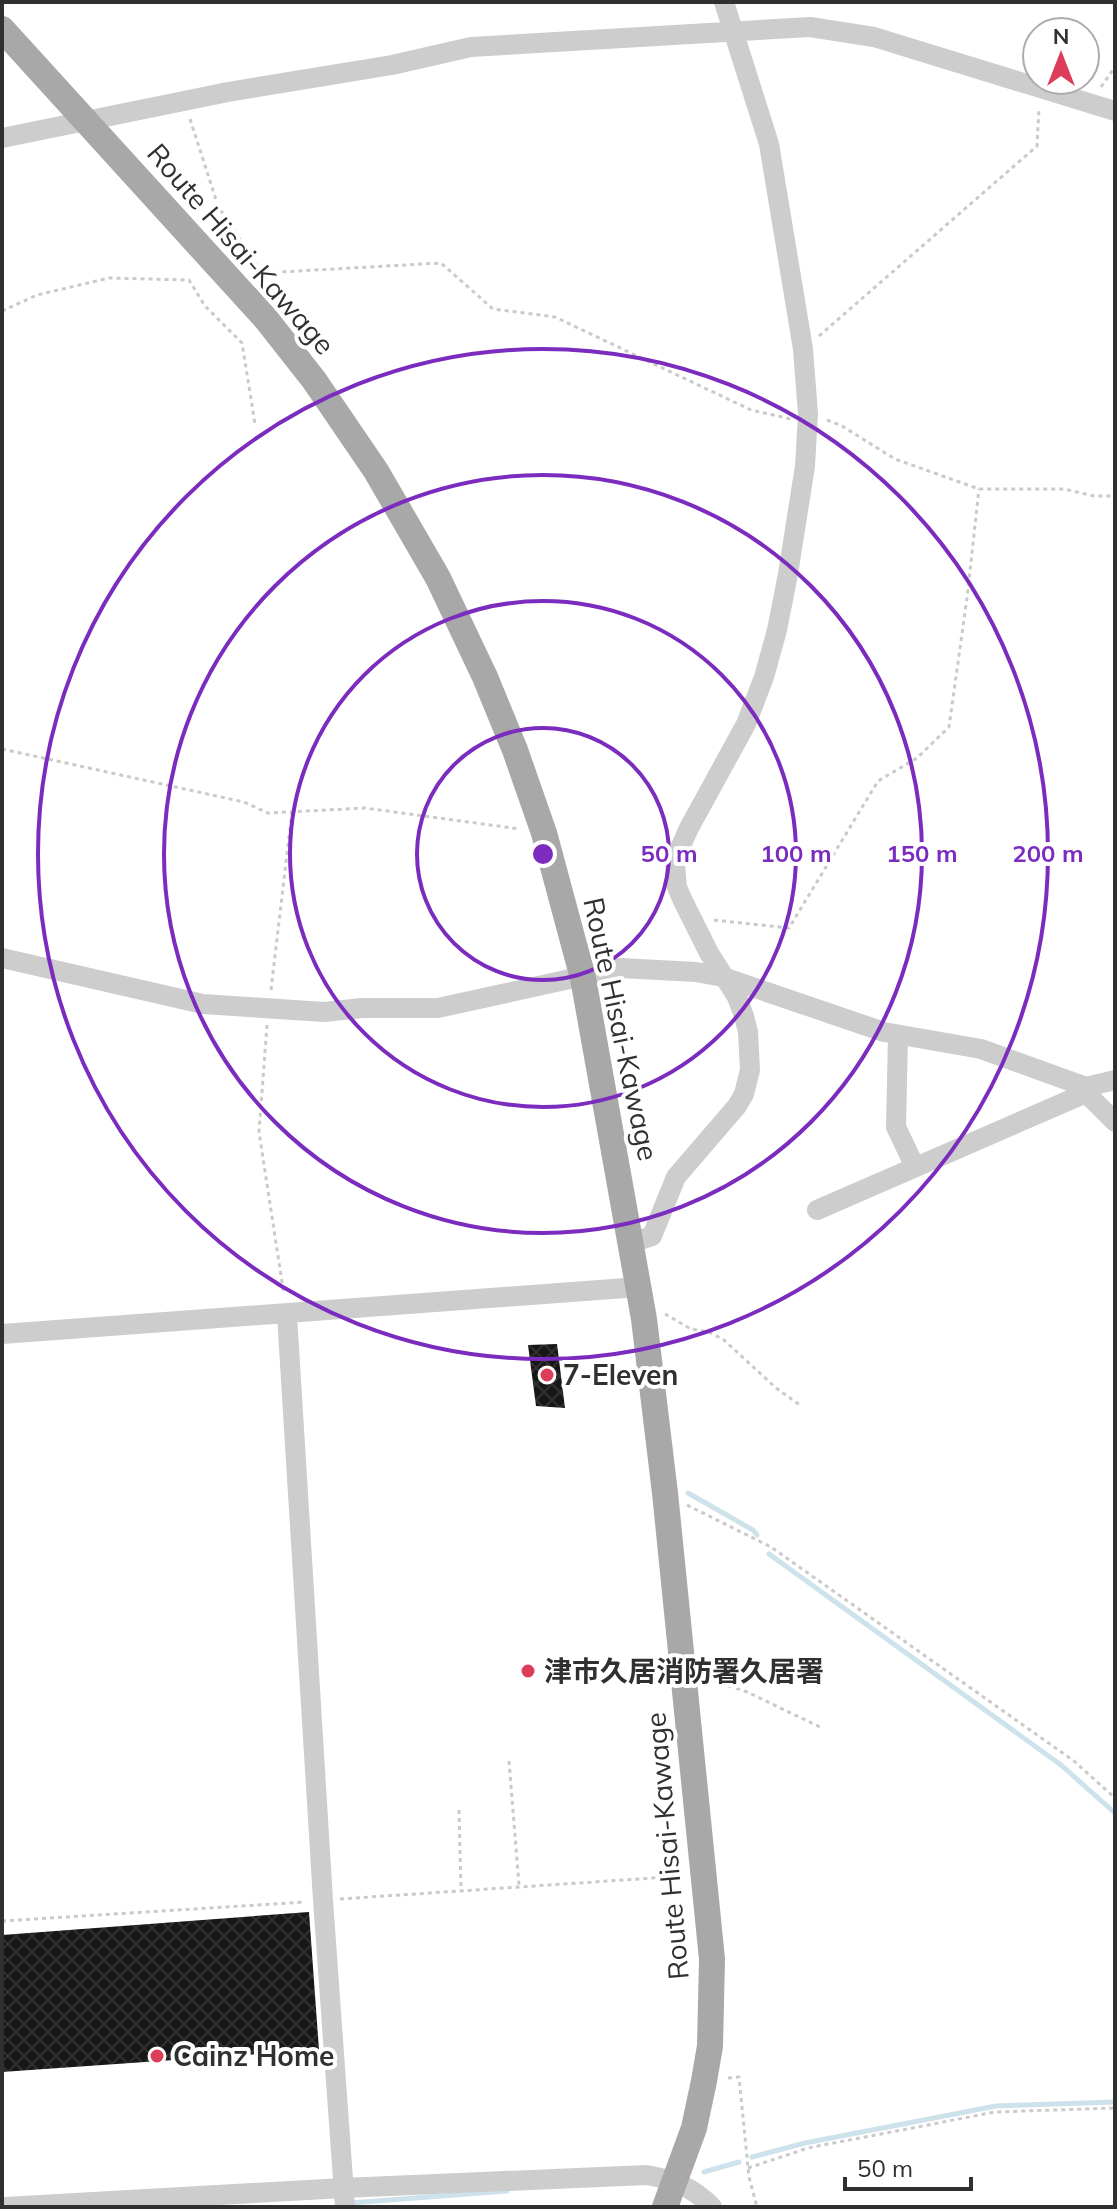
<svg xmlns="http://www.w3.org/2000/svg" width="1117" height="2209" viewBox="0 0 1117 2209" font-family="Mulish,'Noto Sans JP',sans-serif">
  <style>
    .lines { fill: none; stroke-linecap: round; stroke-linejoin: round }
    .stream { stroke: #cde2eb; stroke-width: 5 }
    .building { fill: url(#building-cross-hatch) }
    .path { stroke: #cacaca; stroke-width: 3; stroke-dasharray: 4 4; stroke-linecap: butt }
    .minor { stroke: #cdcdcd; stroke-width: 20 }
    .major { stroke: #a8a8a8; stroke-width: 26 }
    .ring { fill: none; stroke: #7b2cbf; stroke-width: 4 }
    .poi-dot { fill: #dd3d59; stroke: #fff; stroke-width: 3 }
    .labels { text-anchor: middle; stroke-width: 8; stroke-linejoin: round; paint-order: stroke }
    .street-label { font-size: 28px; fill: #303030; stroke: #fff }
    .poi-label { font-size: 28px; font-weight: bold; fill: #303030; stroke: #fff; text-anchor: start }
    .centre { fill: #7b2cbf; stroke: #fff; stroke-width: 4 }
    .ring-label { font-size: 24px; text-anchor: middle; font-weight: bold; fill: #7b2cbf; stroke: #fff; stroke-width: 8; stroke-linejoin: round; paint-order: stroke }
  </style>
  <defs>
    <pattern id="building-cross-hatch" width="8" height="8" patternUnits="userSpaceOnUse" patternTransform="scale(2)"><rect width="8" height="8" fill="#171717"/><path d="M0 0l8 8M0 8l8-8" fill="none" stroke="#303030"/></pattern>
  </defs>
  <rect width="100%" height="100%" fill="#fff"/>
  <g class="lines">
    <path class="stream" d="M688,1493l65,37 4,5
      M769,1554l292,211 54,48
      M752,2157l53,-14 191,-37 119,-4
      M704,2172l35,-10
      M350,2203l157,-12"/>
  </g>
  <path class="building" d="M557,1344l8,64 -29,-2 -8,-61z
    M309,1912l10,138 -317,22v-137z"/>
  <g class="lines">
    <path class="path" d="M1101,87l14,-20
      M190,119l28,87 44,67 179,-10 52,46 62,8 196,93 40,9
      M2,311l35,-16 72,-17 80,2 16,26 37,37 13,81
      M819,336l218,-190 2,-38
      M827,420l15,6 53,33 84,30h85l30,7h21
      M2,749l242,53 24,11 97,-5 155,21
      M714,920l75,8 89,-147 39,-23 32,-31 18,-129 12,-109
      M271,990l21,-179
      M267,1025l-8,107 25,163
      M665,1314l26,15 18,3 15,8 52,48 24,17
      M687,1505l84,42 303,214 41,37
      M706,1678l41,14 73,35
      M509,1761l10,124
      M459,1810l2,80
      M340,1899l343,-23
      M2,1921l302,-19
      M728,2078l11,-1 10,100 8,30
      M748,2168l60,-20 187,-36 120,-4"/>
    <path class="minor" d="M2,138l226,-46 164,-27 79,-18 339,-20 64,10 241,74
      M2,958l201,46 121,8 38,-4h76l182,-40 76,4 27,5 161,55 97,17 105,38 29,-7
      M898,1035l-2,92 19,40
      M1086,1093l29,29
      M817,1210l269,-117v-6
      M631,1243l21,-7 24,-59 61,-71 7,-12 6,-24 -2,-38 -4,-16 -7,-19 -28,-44 -27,-54 -5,-12 -2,-21 5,-18 9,-20 57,-104 18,-47 13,-47 11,-56 17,-108 3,-52 -5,-65 -34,-205 -45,-142
      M287,1315l36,585 22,307
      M2,1334l637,-47
      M5,2207l338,-19 304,-13c26,5 46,12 65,32"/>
    <path class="major" d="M2,29l264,290 48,61 62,91 62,107 47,99 30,73 29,83 39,145 61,341 21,174 47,466 -2,87 -6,35 -10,47 -29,79"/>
  </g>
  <g class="ring">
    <circle cx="543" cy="854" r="126"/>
    <circle cx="543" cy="854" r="253"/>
    <circle cx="543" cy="854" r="379"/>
    <circle cx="543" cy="854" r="505"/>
  </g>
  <g class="poi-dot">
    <circle cx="547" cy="1375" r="8"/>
    <circle cx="528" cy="1671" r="8"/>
    <circle cx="157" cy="2056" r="8"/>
  </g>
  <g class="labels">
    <g class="street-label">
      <text transform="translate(241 249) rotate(49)" y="10">Route Hisai-Kawage</text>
      <text transform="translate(621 1029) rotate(78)" y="10">Route Hisai-Kawage</text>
      <text transform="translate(667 1846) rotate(-95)" y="10">Route Hisai-Kawage</text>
    </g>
    <g class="poi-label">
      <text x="563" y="1385">7-Eleven</text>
      <text x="544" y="1681">津市久居消防署久居署</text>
      <text x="173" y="2066">Cainz Home</text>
    </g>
  </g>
  <circle cx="543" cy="854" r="12" class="centre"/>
  <g class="ring-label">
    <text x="669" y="862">50 m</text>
    <text x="796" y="862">100 m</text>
    <text x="922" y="862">150 m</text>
    <text x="1048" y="862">200 m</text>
  </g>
  <rect width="1117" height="2209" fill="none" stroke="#303030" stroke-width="8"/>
  <g transform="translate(1061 56)"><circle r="38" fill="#ffffff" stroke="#acacac" stroke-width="2"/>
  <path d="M0-6L14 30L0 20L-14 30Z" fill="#dd3d59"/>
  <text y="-12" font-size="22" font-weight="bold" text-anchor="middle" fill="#303030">N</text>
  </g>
  <path d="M845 2177v12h126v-12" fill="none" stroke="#303030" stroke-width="4"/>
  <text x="857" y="2177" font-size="24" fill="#303030" stroke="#ffffff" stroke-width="6" paint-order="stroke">50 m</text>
</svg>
